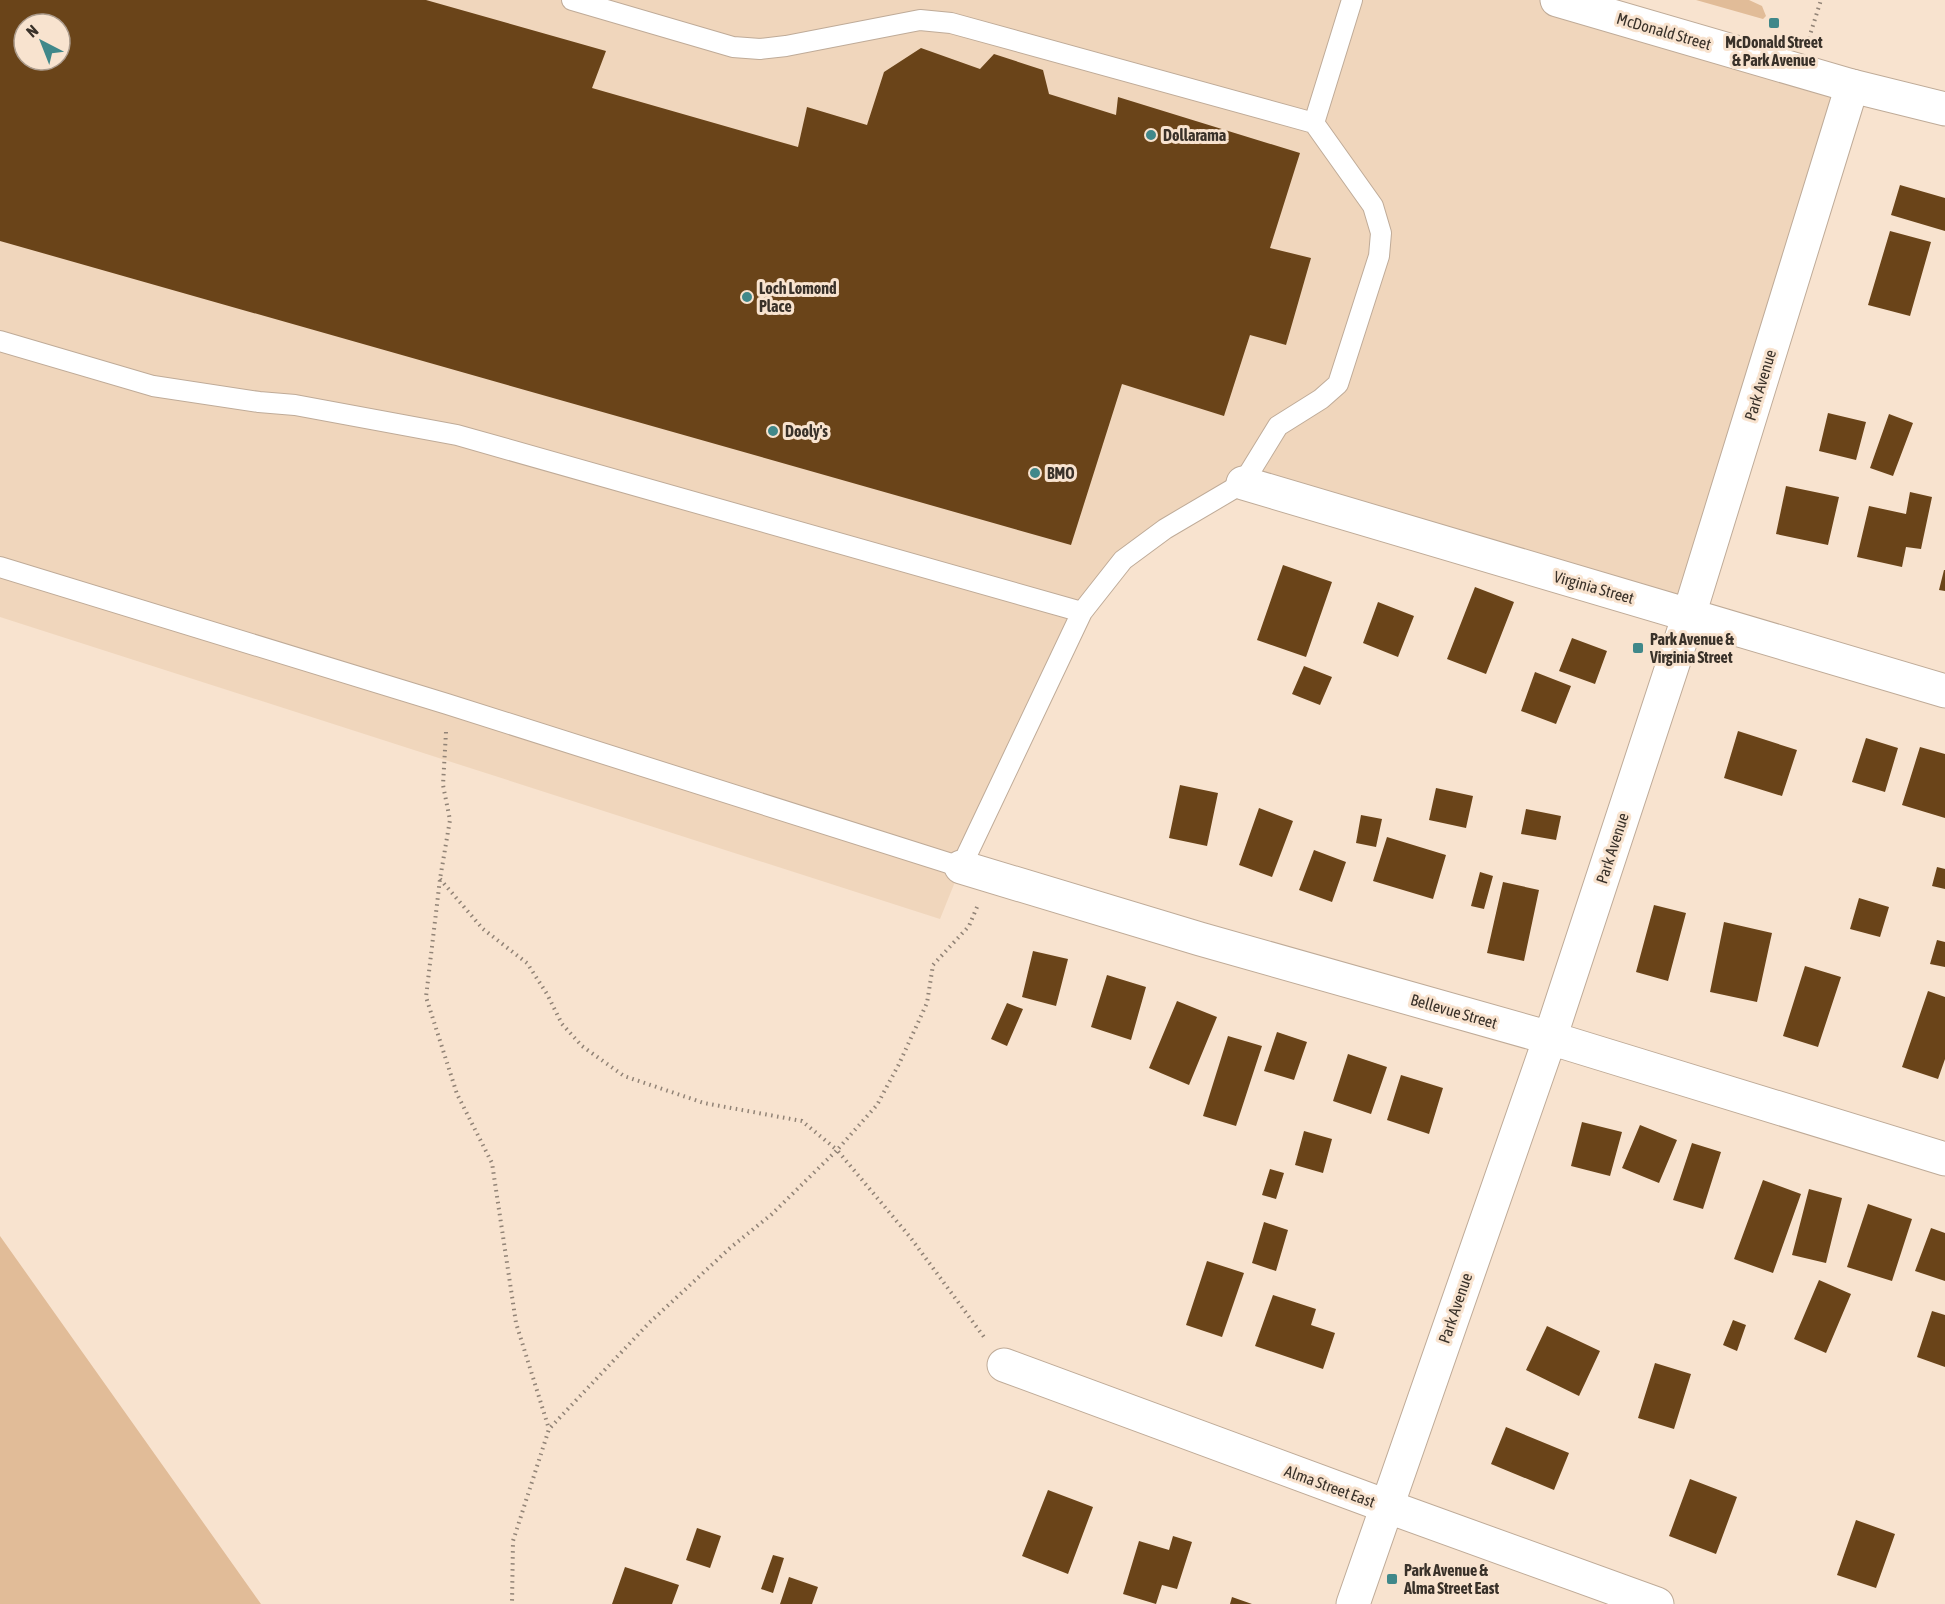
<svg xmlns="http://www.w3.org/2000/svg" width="1945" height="1604" viewBox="0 0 1945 1604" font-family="'Asap Condensed',sans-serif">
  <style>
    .built { fill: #f0d6bc; fill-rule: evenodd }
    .green { fill: #e1bc98 }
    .building { fill: #6a4419; fill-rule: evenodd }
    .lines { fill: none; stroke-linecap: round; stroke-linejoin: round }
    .lane-casing { stroke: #bfab98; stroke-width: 22 }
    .street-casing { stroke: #bfab98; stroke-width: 35 }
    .secondary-casing { stroke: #bfab98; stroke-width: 35 }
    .path { stroke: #918376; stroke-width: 4; stroke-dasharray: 1.5 4.5; stroke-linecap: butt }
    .lane { stroke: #fff; stroke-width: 20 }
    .street { stroke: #fff; stroke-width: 33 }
    .secondary { stroke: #fff; stroke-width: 33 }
    .poi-dot { fill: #40888a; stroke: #f8e3cf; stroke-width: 2 }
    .labels { text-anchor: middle; stroke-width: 6; stroke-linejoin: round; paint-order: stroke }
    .street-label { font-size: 16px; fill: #393129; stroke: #f8e3cf }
    .poi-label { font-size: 16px; font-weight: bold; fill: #393129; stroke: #f8e3cf; text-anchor: start }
  </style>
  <rect width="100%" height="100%" fill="#f8e3cf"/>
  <path class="built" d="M0,0h1557l295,86 -163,529 -446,-132 -78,46 -83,83 -121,255 -21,52 -940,-302zM24,24h36v36h-36z"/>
  <path class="green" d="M1696,0h53l13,6 4,10 -3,3z
    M0,1236l261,368h-261z"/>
  <path class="building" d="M0,0h426l180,51 -14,37 206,59 9,-40 60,18 17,-53 37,-24 59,21 14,-15 49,16 6,24 67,21 2,-18 182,56 -30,95 41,10 -25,87 -36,-10 -26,81 -102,-32 -51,161 -1071,-304zM24,24h36v36h-36z
    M1900,185l45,13v33l-54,-16z
    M1890,231l41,11 -21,74 -42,-11z
    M1828,413l38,9 -10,38 -37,-9z
    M1889,414l24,9 -20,53 -23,-8z
    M1786,486l53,11 -11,48 -52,-11z
    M1910,492l22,5 -11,52 -15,-2 -4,20 -45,-10 12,-51 37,8z
    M1283,565l49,17 -26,75 -49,-17z
    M1944,570h1v21l-6,-1z
    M1475,587l39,15 -28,72 -39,-15z
    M1378,602l36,14 -16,41 -35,-14z
    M1572,638l35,13 -12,33 -36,-13z
    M1304,666l28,11 -12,28 -28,-11z
    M1535,672l36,14 -15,38 -35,-13z
    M1738,731l59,19 -15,46 -58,-18z
    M1866,738l32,10 -13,44 -33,-10z
    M1920,747l25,7v64l-43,-13z
    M1180,785l38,8 -11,53 -38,-8z
    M1436,788l37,8 -7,32 -37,-8z
    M1259,808l34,13 -21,56 -33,-12z
    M1526,809l35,7 -5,24 -35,-6z
    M1361,815l21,4 -6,28 -20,-4z
    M1387,837l59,18 -13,44 -60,-18z
    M1314,850l32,12 -14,40 -33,-12z
    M1937,867l8,2v20l-13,-3z
    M1480,872l13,4 -9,33 -13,-3z
    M1503,882l36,8 -15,71 -37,-8z
    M1859,898l30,9 -9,30 -30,-8z
    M1654,905l32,8 -18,68 -32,-9z
    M1724,922l48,11 -15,69 -47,-10z
    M1937,940l8,2v25l-15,-3z
    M1033,951l35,8 -12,47 -34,-9z
    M1805,966l36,11 -23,70 -35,-11z
    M1107,975l39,12 -15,53 -40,-13z
    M1928,991l17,6v62l-7,20 -36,-12z
    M1177,1001l40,16 -28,68 -40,-17z
    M1007,1003l16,6 -16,37 -16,-7z
    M1277,1032l30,10 -13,38 -30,-9z
    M1228,1036l34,10 -26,80 -33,-10z
    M1348,1054l39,13 -16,47 -38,-13z
    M1401,1075l42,13 -14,46 -42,-14z
    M1582,1122l40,10 -12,44 -39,-10z
    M1640,1125l37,15 -18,43 -37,-15z
    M1304,1131l28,8 -9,34 -28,-8z
    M1692,1143l29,9 -18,57 -30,-9z
    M1270,1169l14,4 -8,26 -14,-4z
    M1763,1180l38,14 -28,79 -39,-14z
    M1809,1189l33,9 -16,65 -34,-8z
    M1868,1204l44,15 -20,62 -45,-14z
    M1264,1222l24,8 -12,41 -24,-8z
    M1931,1228l14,5v48l-30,-10z
    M1207,1261l37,12 -22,64 -36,-12z
    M1819,1280l32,14 -25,59 -32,-14z
    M1273,1295l43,14 -5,16 24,8 -12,36 -68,-23z
    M1932,1311l13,4v52l-28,-10z
    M1733,1320l13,5 -9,26 -14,-6z
    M1547,1326l53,25 -21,45 -53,-26z
    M1655,1363l36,11 -17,55 -36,-11z
    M1506,1427l63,26 -15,37 -63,-26z
    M1690,1479l47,18 -21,57 -47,-18z
    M1048,1490l45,17 -25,67 -46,-18z
    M1856,1520l39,14 -19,54 -39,-13z
    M697,1528l24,8 -11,32 -24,-8z
    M1173,1536l19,6 -15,47 -15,-4 -6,19 -33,-10 16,-53 30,9z
    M773,1555l11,3 -11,35 -12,-4z
    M625,1567l54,18 -7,19h-60z
    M789,1577l29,10 -6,17h-32z
    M1232,1597l20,7h-22z"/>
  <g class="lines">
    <g class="lane-casing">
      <path id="lane" d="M1314,123l38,-123
        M0,341l153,45 106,16 36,3 162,30 625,177
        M0,567l447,137 514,163 121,-255 41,-52 42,-31 78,-46 35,-57 43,-27 17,-15 41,-128 2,-23 -8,-27 -59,-83 -363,-100 -31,-3 -134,26 -26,3 -27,-2 -161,-47"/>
    </g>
    <g class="street-casing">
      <path id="street" d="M1243,483l702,208
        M961,867l239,72 350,99 395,121
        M1004,1365l382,141 271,98
        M1353,1604l197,-566 139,-423 163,-529"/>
    </g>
    <g class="secondary-casing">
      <path id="secondary" d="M1557,0l295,86 93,23"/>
    </g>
    <path class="path" d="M1809,38l12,-38
      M446,732l-3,53 7,35 -10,59 -14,118 31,97 35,69 24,160 33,106
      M440,879l43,50 44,34 20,31 15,30 20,22 42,30 80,27 98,18 35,29 -65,64 -42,34 -81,75 -100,106 -36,112 -1,63
      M977,907l-8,19 -36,39 -6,38 -28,61 -22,41 -40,45 73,87 74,100"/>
    <use href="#lane" class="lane"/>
    <use href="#street" class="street"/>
    <use href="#secondary" class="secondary"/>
  </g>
  <g class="poi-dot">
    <rect x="1768" y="17" width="12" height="12" rx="3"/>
    <circle cx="1151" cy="135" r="6"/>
    <circle cx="747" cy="297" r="6"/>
    <circle cx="773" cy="431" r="6"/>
    <circle cx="1035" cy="473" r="6"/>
    <rect x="1632" y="642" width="12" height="12" rx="3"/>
    <rect x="1386" y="1573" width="12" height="12" rx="3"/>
  </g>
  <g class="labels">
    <g class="street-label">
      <text transform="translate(1664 31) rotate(16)" y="6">McDonald Street</text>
      <text transform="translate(1760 385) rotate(-73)" y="6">Park Avenue</text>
      <text transform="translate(1594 587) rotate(16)" y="6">Virginia Street</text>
      <text transform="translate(1612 848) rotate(-72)" y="6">Park Avenue</text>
      <text transform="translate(1454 1011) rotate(16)" y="6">Bellevue Street</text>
      <text transform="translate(1455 1308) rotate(-71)" y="6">Park Avenue</text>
      <text transform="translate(1330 1486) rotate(20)" y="6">Alma Street East</text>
    </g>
    <g class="poi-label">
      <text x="1774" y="48" text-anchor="middle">McDonald Street<tspan x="1774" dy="18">&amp; Park Avenue</tspan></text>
      <text x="1163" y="141">Dollarama</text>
      <text x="759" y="294">Loch Lomond<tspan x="759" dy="18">Place</tspan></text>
      <text x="785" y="437">Dooly's</text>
      <text x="1047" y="479">BMO</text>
      <text x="1650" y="645">Park Avenue &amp;<tspan x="1650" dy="18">Virginia Street</tspan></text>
      <text x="1404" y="1576">Park Avenue &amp;<tspan x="1404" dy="18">Alma Street East</tspan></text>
    </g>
  </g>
  <g transform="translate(42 42) rotate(318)"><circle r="28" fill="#f8e3cf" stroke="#ac9c8d" stroke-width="1.5"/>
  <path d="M0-4.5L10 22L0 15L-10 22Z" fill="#40888a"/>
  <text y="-9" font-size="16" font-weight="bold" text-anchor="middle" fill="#393129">N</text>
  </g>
</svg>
